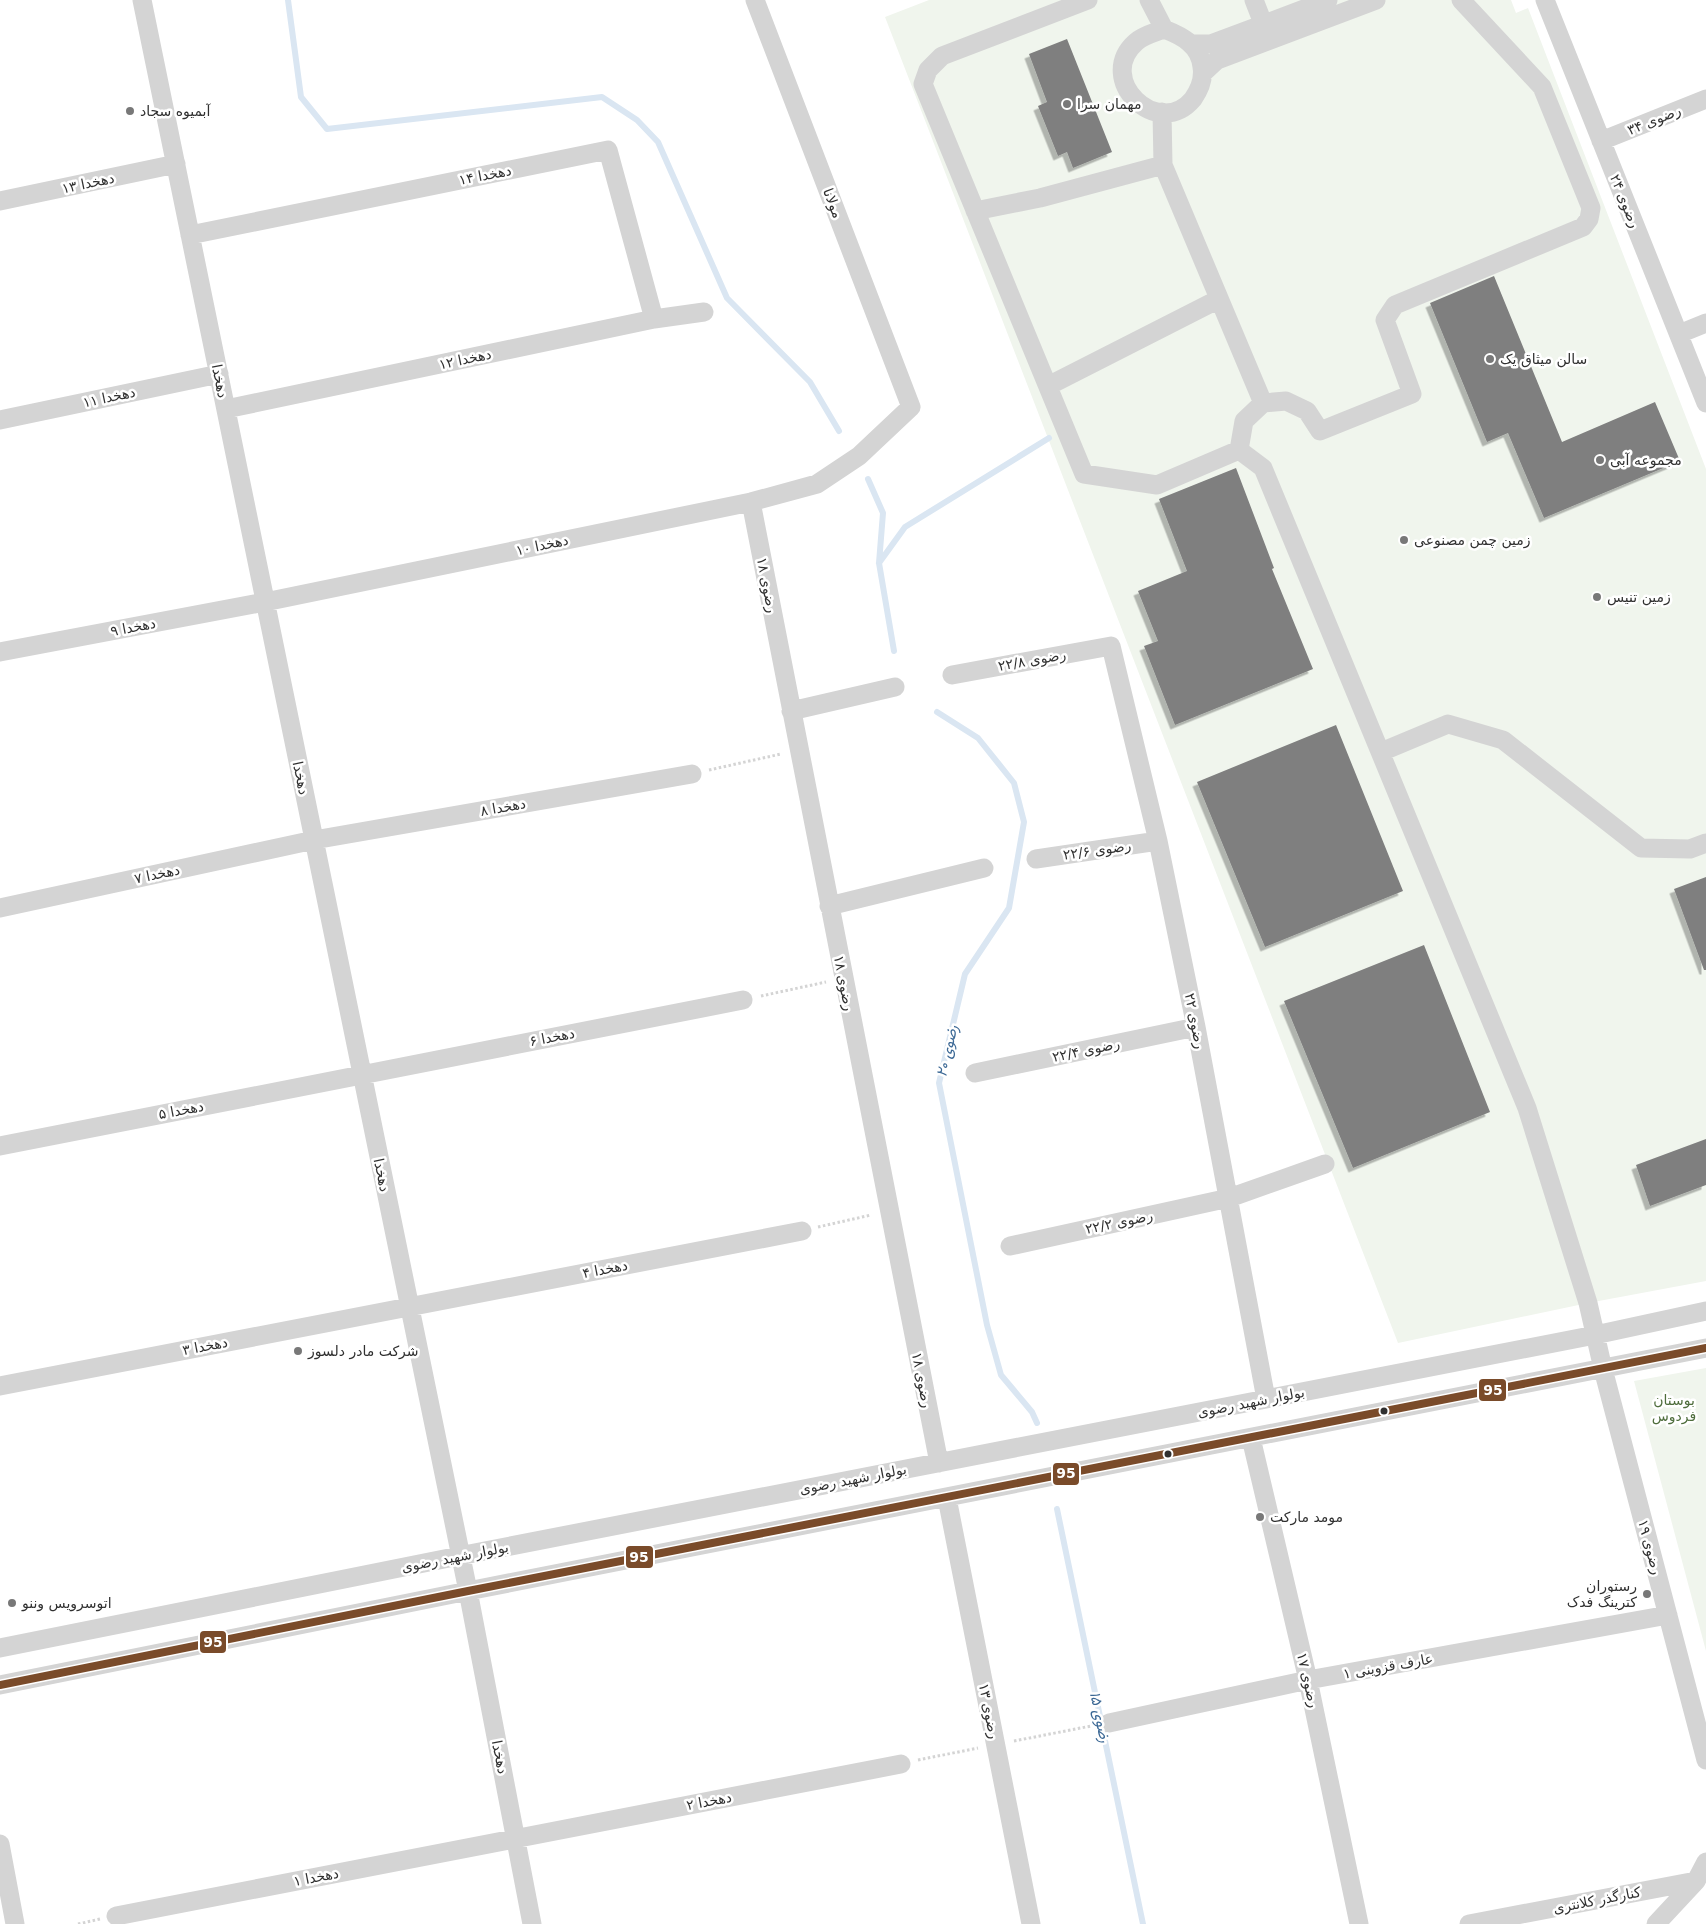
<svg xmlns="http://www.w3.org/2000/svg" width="1706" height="1924" viewBox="0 0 1706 1924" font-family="'DejaVu Sans',Vazirmatn,sans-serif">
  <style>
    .green { fill: #f0f5ed }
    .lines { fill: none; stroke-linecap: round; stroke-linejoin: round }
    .stream { stroke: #dae6f2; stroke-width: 6 }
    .building { fill: #7f7f7f; filter: url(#shadow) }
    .path { stroke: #d4d4d4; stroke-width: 3; stroke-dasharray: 2.5 2.5; stroke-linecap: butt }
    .minor { stroke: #d4d4d4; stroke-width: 19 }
    .bus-1-casing { stroke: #fff; stroke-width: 11 }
    .bus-1 { stroke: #7a4b2a; stroke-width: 8 }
    .poi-dot { fill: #787878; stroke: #fff; stroke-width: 2 }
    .bus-dot { fill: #303030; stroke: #fff; stroke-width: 2 }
    .labels { text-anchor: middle; stroke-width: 5; stroke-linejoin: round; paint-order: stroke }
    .poi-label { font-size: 14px; fill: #303030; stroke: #fff; text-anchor: start }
    .street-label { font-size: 14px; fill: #303030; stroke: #fff }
    .park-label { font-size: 14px; fill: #4e6d3c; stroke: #fff }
    .water-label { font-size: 15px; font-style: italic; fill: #3b6895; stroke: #fff }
    .line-badge { stroke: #fff; stroke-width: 2 }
    .badge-label { font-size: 14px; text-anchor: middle; font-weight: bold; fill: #fff }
  </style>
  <defs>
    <filter id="shadow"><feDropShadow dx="-4.5" dy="4.5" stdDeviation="0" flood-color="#0004"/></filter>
  </defs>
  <rect width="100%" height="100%" fill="#fff"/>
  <path class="green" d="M929,0h582l5,13 12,-5 178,461v812l-118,22 -190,40 -513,-1326z
    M1706,1368v283l-72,-270z"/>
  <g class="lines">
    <path class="stream" d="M288,0l13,97 26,32 275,-32 35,23 21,22 69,156 83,84 29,49
      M868,479l15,34 -4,50 15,88
      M879,563l26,-36 144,-89
      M937,712l41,26 36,45 10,39 -15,86 -44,66 -26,109 48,242 14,50 31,37 5,11
      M1057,1509l86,415"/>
  </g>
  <path class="building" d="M1067,39l45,113 -39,16 -6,-16 -9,4 -20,-50 9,-4 -18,-48z
    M1494,276l68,166 93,-40 25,59 -136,57 -36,-85 -21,9 -57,-139z
    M1236,468l38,100 -2,1 41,100 -138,56 -31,-79 14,-5 -20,-50 49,-20 -28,-72z
    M1336,725l67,166 -138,56 -68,-165z
    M1706,877v93h-2l-30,-81z
    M1424,945l66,167 -137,56 -69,-167z
    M1706,1139v46l-56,21 -14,-41z"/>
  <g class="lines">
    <path class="path" d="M709,770l72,-16
      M761,996l65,-14
      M818,1227l53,-12
      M1014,1741l77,-15
      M918,1760l60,-12
      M78,1924l22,-5"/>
    <path class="minor" d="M142,0l326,1591 64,333
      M1088,0l-146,56 -14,14 -5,14 161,390 73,11 82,-35
      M1149,0l15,29
      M1254,0l14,36
      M1461,0l81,87 49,121 -2,11 -6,8 -188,78 -10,15 27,74 -92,37 -13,-20 -21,-10 -23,2 -19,18 -5,29 24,18 264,640 61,195 15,66 103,391
      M1545,0l161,403
      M1164,29c18,7 36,16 38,38 2,12 -2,22 -9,32 -35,42 -99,-20 -57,-57 8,-7 18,-9 28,-13z
      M1192,44h19l117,-44
      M1203,73l14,-13 159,-60
      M1162,112l1,53 100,238
      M1601,141l105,-42
      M0,201l176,-37
      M975,211l65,-13 123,-33
      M190,235l418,-85 46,169
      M1679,334l27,-11
      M1048,386l171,-87
      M226,409l428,-90 50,-7
      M0,420l219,-46
      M751,502l188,961
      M0,652l265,-50 486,-100 66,-18 42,-28 52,-49 -156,-407
      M952,675l159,-29 47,195 38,186 70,372
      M791,711l104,-24
      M1381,752l67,-28 55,16 138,108 49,1 16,-6
      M1036,859l122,-18
      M829,906l155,-38
      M0,908l314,-68 378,-66
      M975,1073l221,-46
      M0,1146l743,-146
      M1010,1246l219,-48 96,-34
      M0,1386l802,-155
      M1251,1438l57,242 51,244
      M947,1498l84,426
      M0,1648l459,-92 1136,-221 111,-24
      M0,1685l468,-94 1238,-243
      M1109,1723l199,-43 360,-65
      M0,1844l15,80
      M116,1916l785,-152
      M1469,1924l227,-43
      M1656,1924l40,-43 10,-19"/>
    <g class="bus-1-casing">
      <path id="bus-1" d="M0,1685l468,-94 1238,-243"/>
    </g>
    <use href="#bus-1" class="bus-1"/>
  </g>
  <g class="poi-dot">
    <circle cx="1067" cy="104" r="5"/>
    <circle cx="130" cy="111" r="5"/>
    <circle cx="1490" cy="359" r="5"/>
    <circle cx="1600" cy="460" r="5"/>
    <circle cx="1404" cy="540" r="5"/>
    <circle cx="1597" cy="597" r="5"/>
    <circle cx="298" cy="1351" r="5"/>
    <circle cx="1260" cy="1517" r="5"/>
    <circle cx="1647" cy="1594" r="5"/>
    <circle cx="12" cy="1603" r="5"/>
  </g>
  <g class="bus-dot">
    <circle cx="1384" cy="1411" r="4.5"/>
    <circle cx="1168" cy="1454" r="4.5"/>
  </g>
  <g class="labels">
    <g class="poi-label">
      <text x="1077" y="109">مهمان سرا</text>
      <text x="140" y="116">آبمیوه سجاد</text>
      <text x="1500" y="364">سالن میثاق یک</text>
      <text x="1610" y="465">مجموعه آبی</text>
      <text x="1414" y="545">زمین چمن مصنوعی</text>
      <text x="1607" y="602">زمین تنیس</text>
      <text x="308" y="1356">شرکت مادر دلسوز</text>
      <text x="1270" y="1522">مومد مارکت</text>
      <text x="1637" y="1591" text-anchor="end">رستوران<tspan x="1637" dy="16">کترینگ فدک</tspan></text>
      <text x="22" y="1608">اتوسرویس وننو</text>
    </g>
    <g class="street-label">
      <text transform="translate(1654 120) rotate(-22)" y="5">رضوی ۳۴</text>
      <text transform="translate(485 175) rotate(-11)" y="5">دهخدا ۱۴</text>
      <text transform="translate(88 183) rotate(-12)" y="5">دهخدا ۱۳</text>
      <text transform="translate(1625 201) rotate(68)" y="5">رضوی ۲۴</text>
      <text transform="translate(833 203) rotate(69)" y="5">مولانا</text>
      <text transform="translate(465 359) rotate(-12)" y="5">دهخدا ۱۲</text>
      <text transform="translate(220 381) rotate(79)" y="5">دهخدا</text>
      <text transform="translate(109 397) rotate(-12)" y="5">دهخدا ۱۱</text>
      <text transform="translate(542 545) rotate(-12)" y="5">دهخدا ۱۰</text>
      <text transform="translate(767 585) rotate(79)" y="5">رضوی ۱۸</text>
      <text transform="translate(133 627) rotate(-11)" y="5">دهخدا ۹</text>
      <text transform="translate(1032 660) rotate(-10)" y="5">رضوی ۲۲/۸</text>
      <text transform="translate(301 778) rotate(78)" y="5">دهخدا</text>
      <text transform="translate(503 807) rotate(-10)" y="5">دهخدا ۸</text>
      <text transform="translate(1097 850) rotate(-8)" y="5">رضوی ۲۲/۶</text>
      <text transform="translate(157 874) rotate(-12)" y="5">دهخدا ۷</text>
      <text transform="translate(844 983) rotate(79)" y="5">رضوی ۱۸</text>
      <text transform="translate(1195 1021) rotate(79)" y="5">رضوی ۲۲</text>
      <text transform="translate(552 1037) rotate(-11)" y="5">دهخدا ۶</text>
      <text transform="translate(1086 1050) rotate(-12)" y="5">رضوی ۲۲/۴</text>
      <text transform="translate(181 1110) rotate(-11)" y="5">دهخدا ۵</text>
      <text transform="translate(382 1175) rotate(78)" y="5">دهخدا</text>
      <text transform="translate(1119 1222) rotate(-12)" y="5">رضوی ۲۲/۲</text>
      <text transform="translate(605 1269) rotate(-11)" y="5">دهخدا ۴</text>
      <text transform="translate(205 1346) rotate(-11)" y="5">دهخدا ۳</text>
      <text transform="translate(922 1380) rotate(79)" y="5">رضوی ۱۸</text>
      <text transform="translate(1251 1402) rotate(-11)" y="5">بولوار شهید رضوی</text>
      <text transform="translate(853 1479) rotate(-11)" y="5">بولوار شهید رضوی</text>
      <text transform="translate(1650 1547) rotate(75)" y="5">رضوی ۱۹</text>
      <text transform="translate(455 1557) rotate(-11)" y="5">بولوار شهید رضوی</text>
      <text transform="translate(1388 1666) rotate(-10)" y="5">عارف قزوینی ۱</text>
      <text transform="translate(1308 1680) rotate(77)" y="5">رضوی ۱۷</text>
      <text transform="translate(989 1711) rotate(79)" y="5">رضوی ۱۳</text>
      <text transform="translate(500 1757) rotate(79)" y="5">دهخدا</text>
      <text transform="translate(709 1801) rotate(-11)" y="5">دهخدا ۲</text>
      <text transform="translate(316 1877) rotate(-11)" y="5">دهخدا ۱</text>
      <text transform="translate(1597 1900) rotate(-11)" y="5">کنارگذر کلانتری</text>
    </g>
    <g class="park-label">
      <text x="1674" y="1405">بوستان<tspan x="1674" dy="16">فردوس</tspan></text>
    </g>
    <g class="water-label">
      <text transform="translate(947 1051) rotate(-77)" y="5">رضوی ۲۰</text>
      <text transform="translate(1100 1717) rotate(78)" y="5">رضوی ۱۵</text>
    </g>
  </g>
  <g class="line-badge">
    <rect x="1478" y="1378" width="29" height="24" rx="5" fill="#7a4b2a"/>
    <rect x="1052" y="1462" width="28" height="24" rx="5" fill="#7a4b2a"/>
    <rect x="625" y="1545" width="29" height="24" rx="5" fill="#7a4b2a"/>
    <rect x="199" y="1630" width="28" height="24" rx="5" fill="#7a4b2a"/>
  </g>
  <g class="badge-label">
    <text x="1493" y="1395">95</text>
    <text x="1066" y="1478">95</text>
    <text x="639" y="1562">95</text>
    <text x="213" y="1647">95</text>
  </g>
</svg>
